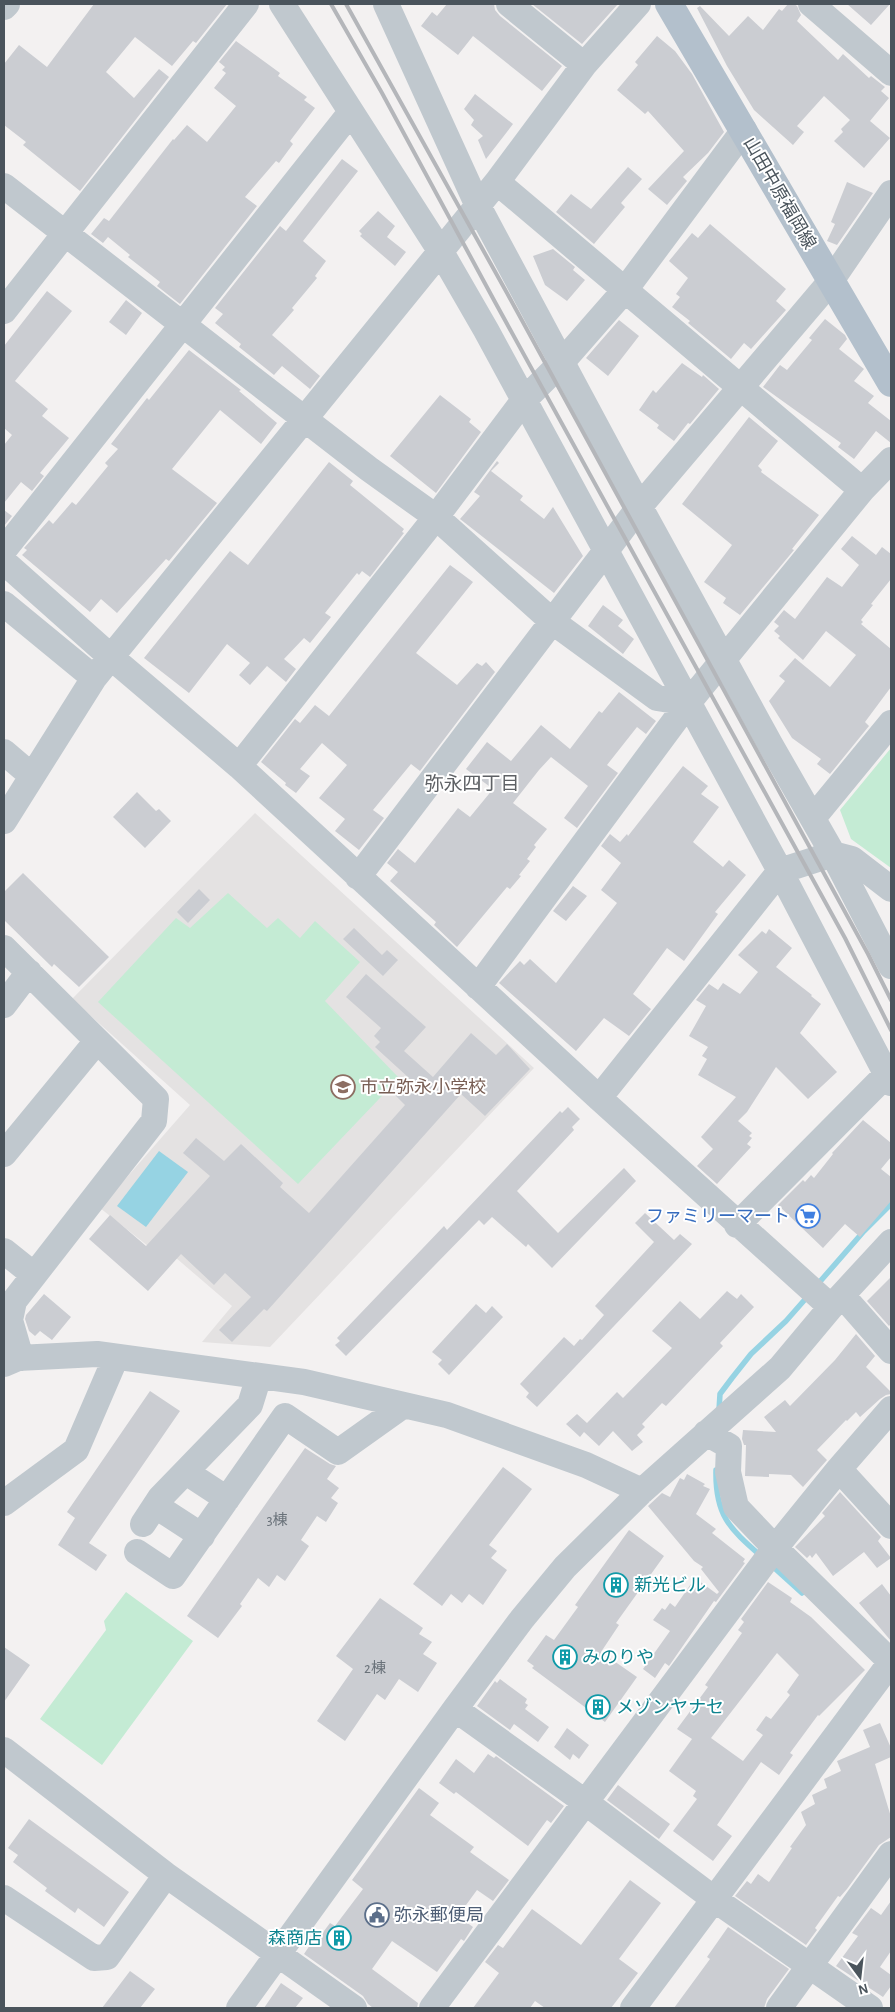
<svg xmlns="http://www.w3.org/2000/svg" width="895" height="2012" viewBox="0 0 895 2012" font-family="'Alegreya Sans','Noto Sans JP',sans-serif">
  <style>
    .education { fill: #e4e2e2 }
    .green { fill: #c4ebd4 }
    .water { fill: #96d3e3 }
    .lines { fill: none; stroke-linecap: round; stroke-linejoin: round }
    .stream { stroke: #96d3e3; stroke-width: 5.5 }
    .building { fill: #cbcdd2; fill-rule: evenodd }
    .minor { stroke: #c0c8ce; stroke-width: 26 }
    .major { stroke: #b3c0cc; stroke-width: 28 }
    .rail { stroke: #b4b6ba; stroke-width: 4 }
    .labels { text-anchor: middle; stroke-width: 4; stroke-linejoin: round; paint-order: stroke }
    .number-label { font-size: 15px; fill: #6a727a }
    .street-label { font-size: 18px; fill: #4a545c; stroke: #fff }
    .education-label { font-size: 18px; fill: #785e54; stroke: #fff; text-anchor: start }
    .shop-label { font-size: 18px; fill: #366cbe; stroke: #fff; text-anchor: end }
    .culture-label { font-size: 18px; fill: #0d838f; stroke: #fff; text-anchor: start }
    .service-label { font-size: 18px; fill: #4e5e75; stroke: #fff; text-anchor: start }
    .neighbourhood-label { font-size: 19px; fill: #5e6165; stroke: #fff }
  </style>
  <rect width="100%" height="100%" fill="#f3f1f1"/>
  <path class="education" d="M255,813l279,255 -264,279 -68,-5 30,-36 -78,-67 -6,7 -48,-38 90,-103 -118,-106z"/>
  <path class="green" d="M891,748v120l-40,-29 -11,-29z
    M228,893l39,35 11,-10 22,20 15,-17 45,41 -35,39 74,77 -101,106 -200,-182 78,-84 14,10z
    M126,1592l67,49 -91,124 -62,-46 66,-89 -2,-9z"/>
  <path class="water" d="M159,1151l29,21 -42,55 -29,-21z"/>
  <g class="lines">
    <path class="stream" d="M817,1285l47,-54 27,-27
      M719,1410l1,-16 12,-16 19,-24 35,-33 22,-25
      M716,1470c-1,45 13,58 45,86
      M770,1564l32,29"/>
  </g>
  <path class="building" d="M94,4h133l-31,39 -3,-2 -21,25 -37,-29 -29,35 28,26 25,-29 10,8 -89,114 -57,-46 3,-3 -22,-17v-61l15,-19 28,22z
    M447,4h47l1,6 5,6 62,50 -20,25 -69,-55 -15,19 -37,-29 11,-14 5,4z
    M532,4h86l-36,40z
    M788,4h6l3,2 4,9 -4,6 41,39 5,-6 26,24 2,-2 14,11 -4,4 8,7 -19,23 20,17 -26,30 -30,-27 9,-9 -2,-3 9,-9 -26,-24 -27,30 7,6 -11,13 -39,-35 -27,-44 -30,-58 3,-2 29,30 19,-20 15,14 16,-21 3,2z
    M847,4h43l-19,21z
    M657,36l18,15 17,23 32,58 -16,21 -25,24 4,4 -20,24 -19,-16 36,-38 -36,-40 -3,3 -28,-24 21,-25 -3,-3z
    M236,41l44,32 -2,3 29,21 -3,3 11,8 -25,33 3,3 -14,19 -3,-2 -31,36 12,9 -77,98 -23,-18 3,-4 -32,-25 2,-2 -22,-18 -5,6 -12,-9 13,-16 5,3 64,-82 1,1 13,-15 20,17 29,-36 -22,-18 12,-15 -4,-3 3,-3 -6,-5z
    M475,94l38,30 -27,35 -8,-19 5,-4 -12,-11 3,-5 -10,-11z
    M342,159l16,12 -55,70 23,20 -11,15 2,2 -25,30 2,2 -22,25 48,41 -10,13 -28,-23 -8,9 -35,-28 2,-3 -26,-21 8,-9 -8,-6 65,-82 6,5z
    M628,167l14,12 -21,24 4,4 -31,37 -38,-32 15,-18 20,15z
    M847,182l26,11 -36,52 -10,-4 8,-17 -4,-2z
    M378,211l17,15 -8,11 19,15 -11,14 -35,-30 2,-2 -3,-3z
    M710,224l76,65 -10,12 10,9 -35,39 -7,-6 -13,16 -43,-36 2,-2 -18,-14 8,-10 -4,-3 12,-16 -19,-17 23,-28 6,5z
    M553,249l22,18 -2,3 12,10 -18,21 -22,-16 -12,-29z
    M47,291l25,20 -57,70 33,28 -6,7 27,22 -29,35 4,3 -12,15 -11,-9 -17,21v-58l8,-10 -8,-7v-82z
    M126,300l16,13 -16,22 -17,-13z
    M825,319l20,16 2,4 -8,10 25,20 -10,12 20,15 -6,7 23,18v22l-15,-12 -22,28 -16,-12 3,-4 -78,-56 17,-22 7,5 25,-30 -3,-2z
    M619,320l20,16 -31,40 -22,-18z
    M189,350l52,40 -2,1 38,32 -16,21 -41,-34 -48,59 45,34 -48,58 -3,-2 -49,54 -16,-14 -11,13 -68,-57 5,-5 -3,-2 25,-28 4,4 19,-22 4,3 32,-39 -3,-3 13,-14 -7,-5 36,-46 2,2z
    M682,363l20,14 1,-2 16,14 -29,35 -2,-1 -14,18 -17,-13 2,-3 -20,-15 14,-20 3,3z
    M440,395l31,24 -2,3 12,10 -45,61 -46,-37z
    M749,417l29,24 -20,25 4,4 -1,2 58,43 -27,34 2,1 -54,65 -17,-12 3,-5 -22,-16 28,-37 -50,-41z
    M497,461l2,2 -8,8 32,25 -3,4 24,19 9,-12 30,49 -29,37 -94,-74 20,-23 -6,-4z
    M329,462l24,19 -3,4 54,44 -2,3 2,1 -34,44 -8,-6 -3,4 -2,-2 -32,40 6,4 -21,26 -6,-5 -20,21 12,10 -10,13 -19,-16 -17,19 -11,-10 11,-12 -23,-19 -38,49 -45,-35 86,-107 18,14z
    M4,510l8,6 -8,10z
    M852,536l24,19 6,-8 9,7v25l-20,25 2,1 -12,15 2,2 -2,2 30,25v38l-26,35 4,4 -39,48 -13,-10 4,-5 -29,-21 -23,-37 16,-20 -6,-5 16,-18 35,29 26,-32 -30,-24 -23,29 -25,-22 2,-2 -6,-5 5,-5 -5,-4 10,-12 11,9 32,-42 15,10 17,-22 -18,-16z
    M450,565l23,17 -57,71 41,32 20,-22 5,3 4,-4 9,10 -75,99 -9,-7 -38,46 11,8 -25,32 -24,-19 10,-12 -26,-21 28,-33 -25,-22 -22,26 10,7 -14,17 -11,-8 1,-2 -25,-21 34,-43 5,4 15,-18 14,11z
    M603,605l20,15 -5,6 16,13 -11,15 -35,-28z
    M619,692l37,29 -10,13 -9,-7 -30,38 11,8 -41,55 -13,-10 24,-32 -37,-29 -12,13 -26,33 34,26 -13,16 2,2 -9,12 3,2 -11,14 2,1 -11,13 -3,-2 -50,60 -23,-22 2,-3 -46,-41 8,-9 -11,-9 11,-14 17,14 43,-55 12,9 23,-28 -27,-20 21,-27 24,19 30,-36 29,24 29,-38 3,2z
    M683,766l25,20 -7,8 18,13 -26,35 30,25 6,-7 17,15 -31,37 3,2 -34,47 -17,-13 -34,46 18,15 -22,27 -25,-18 -28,33 -77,-68 21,-22 4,4 6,-6 26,24 61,-80 -16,-13 20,-27 -20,-17 9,-12 10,8 7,-8 1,2z
    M137,792l19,19 3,-2 12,12 -26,27 -32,-31z
    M23,873l86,84 -30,30 -25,-23 -2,3 -48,-47v-28z
    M573,886l14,10 -21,25 -13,-10z
    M199,889l11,11 -22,23 -11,-11z
    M354,928l28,27 5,-5 11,10 -15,16 -40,-37z
    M769,929l23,19 -16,19 36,28 -1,1 10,8 -21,29 37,39 -29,27 -32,-32 -29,45 -9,9 14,12 -3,3 3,2 -5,6 4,3 -34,37 -20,-18 16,-17 -12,-12 35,-40 -38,-22 9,-16 -5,-3 6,-9 -19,-11 17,-30 -10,-6 13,-16 9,6 5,-7 17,11 18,-22 -20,-17 24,-24 4,3z
    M366,974l60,53 -22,24 29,26 38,-44 25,22 11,-11 23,25 -45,47 -24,-22 -194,217 -3,-2 -32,33 -13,-12 32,-33 -26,-24 -11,12 -33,-31 -33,37 -59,-52 21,-24 36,31 64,-70 -27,-23 13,-15 28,23 17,-17 42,39 -3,4 29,26 96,-108 -11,-11 15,-16 -34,-31 5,-5 -6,-6 7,-8 -35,-31z
    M568,1107l12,12 -8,8 2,3 -57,61 41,42 66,-65 12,13 -84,87 -24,-24 -2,3 -34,-30 -8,8 -5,-5 -133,136 -11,-11 5,-4 -3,-3 107,-112 3,4 113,-119 2,2z
    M863,1120l28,23v14l-10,12 10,8v24l-31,36 -15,-13 -22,24 -45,-43 25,-25 2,2 6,-7 3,3 19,-24 -1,-1z
    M645,1213l29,27 6,-6 12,10 -155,163 -11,-10 3,-4 -9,-9 44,-47 10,9 6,-7 2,1 22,-25 -9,-9 59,-64 -19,-19z
    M891,1277v47l-2,2 -22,-25z
    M727,1291l10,8 4,-5 13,13 -34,36 3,3 -57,60 -4,-3 -20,21 3,3 -8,8 6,7 -11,9 -19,-20 -14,15 -15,-14 -4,5 -14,-13 11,-10 10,9 30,-31 6,6 49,-50 -20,-17 28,-30 20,18z
    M44,1294l27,23 -19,23 -12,-9 -5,5 -6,-5 -4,-12 1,-4z
    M476,1304l10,9 6,-7 11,11 -54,58 -11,-11 4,-4 -10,-8z
    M856,1334l19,22 -9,11 25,25v2l-5,1 -6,4 -20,18 -4,-5 -9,9 -1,-1 -29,30 10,10 -24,27 -12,-12 -22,-1v3l-24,-1 1,-31h-2l-2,-6 1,-9 33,2 -12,-15 21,-17 5,6 45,-46z
    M150,1391l30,20 -91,132 18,12 -11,16 -38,-26 17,-27 -8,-6z
    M305,1448l25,16 6,2 -9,13 12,9 -8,10 7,5 -12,19 -9,-6 -16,24 8,6 -24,35 -8,-6 -8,12 -11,-9 -18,26 2,2 -24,32 -31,-22z
    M503,1467l29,22 -43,56 8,6 -6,7 16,12 -24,35 -14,-11 -7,9 -11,-9 -9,12 -29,-22z
    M687,1474l18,10 -2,2 7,3 -14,25 20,15 -4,4 33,26 -2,3 2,1 -29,39 -2,-1 -45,65 -4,-3 -10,15 -12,-9 27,-38 -17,-11 9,-12 3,2 5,-7 5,4 20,-29 22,16 2,-2 -18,-23 2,-2 -9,-6 -46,-55 14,-13 8,4 10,-19 4,2z
    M840,1492l41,45 -3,4 13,17 -14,10 -13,-16 -31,24 -17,-23 -4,5 -2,-3 -3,3 -12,-11 30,-31 -3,-3z
    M629,1530l35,26 -48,67 3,2 -18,27 36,25 -32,45 -73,-54 2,-2 -7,-5 19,-26 8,5 24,-33 -3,-2z
    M768,1582l24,16 -2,4 21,15 54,53 -46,46 -1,-1 -28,38 3,2 -14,20 -18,-13 -44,63 15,11 -19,25 -40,-30 24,-32 -4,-3 3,-5 -27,-20 23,-32 -15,-10 31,-42 -3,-2 37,-52 -4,-3 6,-8 -3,-3zM777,1653l22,22 -12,17 3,3 -19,24 -5,-3 -10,14 7,5 -20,26 -32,-23z
    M882,1584l9,12v45l-32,-38z
    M380,1598l43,30 -4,6 13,8 -9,12 14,9 -19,29 -19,-13 -14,21 -8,-6 -32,47 -28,-20 36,-52 -17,-13z
    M4,1647l26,18 -26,37z
    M500,1679l27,20 -2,4 3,2 -3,4 24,18 -11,15 -24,-18 -4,6 -33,-24 18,-25 2,2z
    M880,1723l11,25v9l-16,7 16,53v20l-12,8 -32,44 -7,8 -2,-1 -23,32 2,2 -11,15 -71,-49 12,-15 4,3 7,-10 11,8 23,-34 -2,-1 16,-22 -5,-13 14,-8 -3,-9 15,-7 -3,-9 17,-8 -4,-10 33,-14 -7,-17z
    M567,1728l22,17 -10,14 -6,-5 -3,6 -16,-13z
    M488,1754l6,4 2,-2 68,50 -13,17 -4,-3 -19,26 -72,-54 -2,2 -15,-11 17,-24 18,14z
    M618,1785l52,39 -11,15 -52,-39z
    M419,1788l20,15 -9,12 44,32 -4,5 39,28 -16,21 -16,-11 -19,26 15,11 -9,14 -3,-2 -24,33 -45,-31 -20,28 46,34 -1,5h-44l-5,-4 -5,-8 -59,-42 6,-9 2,2 18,-24 5,3 28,-37 -11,-9z
    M29,1819l100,73 -25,35 -26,-19 -3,5 -30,-22 2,-3 -34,-26 5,-7 -10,-7z
    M630,1880l31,23 -42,56 19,14 -27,35h-66l-10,-7 -5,7h-57l26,-35 -14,-11 13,-17 5,3 29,-39 49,36z
    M891,1901v50l-11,16 11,8v11l-8,11 -47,-31 22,-30 -6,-3 19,-25 10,7z
    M728,1927l61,42 -22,30 -3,9h-90l36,-49 -3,-2z
    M130,1971l25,18 -15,19h-38z
    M281,1983l22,15 -8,10h-31z"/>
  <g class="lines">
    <path class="minor" d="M282,4l159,248 45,78 294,541 111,212
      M386,4l92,202 141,263 151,275 63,110 58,112
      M509,4l75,61 54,-61
      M811,4l80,69
      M4,7l3,-3
      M584,65l-87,117 365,308
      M4,186l365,283 67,48 117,105 104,76 31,5
      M4,311l242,-307
      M4,550l347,-438
      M4,562l108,96 127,108 360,332 232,209
      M4,604l90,74
      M4,752l28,24
      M239,766l197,-249 88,-117 38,-38 63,-72 119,-160
      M813,818l78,-95
      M4,821l90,-143 403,-496
      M358,877l282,-371 191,-225 60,-88
      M4,948l152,151 -2,22 -140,180 -10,10
      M478,987l210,-284 174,-213 29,-30
      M4,1005l25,-33
      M599,1098l181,-227 53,-17 19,5 39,30
      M4,1154l93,-113
      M737,1225l150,-151
      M4,1251l30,24
      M842,1295l49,56
      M14,1301l-4,19 11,38
      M4,1364l14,-6 79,-4 207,28 143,33 139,50 56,26
      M706,1433l23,13 -1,26 8,35 39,41 116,114
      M839,1469l52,57
      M192,1476l35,23
      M4,1503l72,-53 40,-93
      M165,1512l37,24
      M143,1524l17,-26 90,-93 9,-29
      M137,1552l36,24 112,-160 53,36 66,-47
      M455,1709l130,93 129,97 156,109
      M4,1750l162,125 188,133
      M4,1898l90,60 13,-1 59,-82
      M239,2008l216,-299 67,-90 43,-52 77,-76 138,-123 51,-61 60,-65
      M432,2008l343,-460 64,-79 52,-60
      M633,2008l258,-346
      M779,2008l112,-154"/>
    <path class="major" d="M669,4l222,379"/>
    <path class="rail" d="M331,4l51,89 113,209 350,636 46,92
      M346,4l161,289 361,661 23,46"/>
  </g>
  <defs>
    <g id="school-ring" transform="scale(1.25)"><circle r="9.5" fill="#fff" stroke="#8d6e63" stroke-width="1.5"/><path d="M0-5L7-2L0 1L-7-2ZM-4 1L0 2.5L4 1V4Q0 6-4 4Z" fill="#8d6e63"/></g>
    <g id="supermarket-ring" transform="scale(1.25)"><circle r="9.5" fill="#fff" stroke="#3f7fe0" stroke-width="1.5"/><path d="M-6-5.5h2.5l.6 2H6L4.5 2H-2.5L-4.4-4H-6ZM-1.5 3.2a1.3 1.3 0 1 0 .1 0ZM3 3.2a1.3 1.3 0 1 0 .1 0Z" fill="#3f7fe0"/></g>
    <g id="building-ring" transform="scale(1.25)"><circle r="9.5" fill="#fff" stroke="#0f9aa8" stroke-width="1.5"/><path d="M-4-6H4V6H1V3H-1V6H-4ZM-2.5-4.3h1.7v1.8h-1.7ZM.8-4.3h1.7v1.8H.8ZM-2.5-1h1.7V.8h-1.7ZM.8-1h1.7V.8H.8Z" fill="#0f9aa8"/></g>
    <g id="civic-ring" transform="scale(1.25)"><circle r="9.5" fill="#fff" stroke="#5c6f8a" stroke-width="1.5"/><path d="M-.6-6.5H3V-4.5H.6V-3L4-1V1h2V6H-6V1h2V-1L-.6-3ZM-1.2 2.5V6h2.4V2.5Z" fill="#5c6f8a"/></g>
  </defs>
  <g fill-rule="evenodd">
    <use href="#school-ring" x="343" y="1087"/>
    <use href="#supermarket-ring" x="808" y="1216"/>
    <use href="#building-ring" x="616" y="1585"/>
    <use href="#building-ring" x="565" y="1657"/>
    <use href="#building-ring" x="598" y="1707"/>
    <use href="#civic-ring" x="377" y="1915"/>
    <use href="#building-ring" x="339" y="1938"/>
  </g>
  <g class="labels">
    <g class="number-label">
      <text x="277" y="1525">3棟</text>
      <text x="375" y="1673">2棟</text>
    </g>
    <g class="street-label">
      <text transform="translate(780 193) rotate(60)" y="6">山田中原福岡線</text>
    </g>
    <g class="education-label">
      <text x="360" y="1093">市立弥永小学校</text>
    </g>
    <g class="shop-label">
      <text x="790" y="1222">ファミリーマート</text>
    </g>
    <g class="culture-label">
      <text x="634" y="1591">新光ビル</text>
      <text x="582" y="1663">みのりや</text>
      <text x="616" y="1713">メゾンヤナセ</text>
      <text x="322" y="1944" text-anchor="end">森商店</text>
    </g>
    <g class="service-label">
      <text x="394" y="1921">弥永郵便局</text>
    </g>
    <g class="neighbourhood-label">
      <text x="472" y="790">弥永四丁目</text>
    </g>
  </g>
  <rect width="895" height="2012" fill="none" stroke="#4a545c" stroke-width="10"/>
  <g transform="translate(860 1977) rotate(165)" stroke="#ffffff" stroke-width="4" paint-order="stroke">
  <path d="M0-4L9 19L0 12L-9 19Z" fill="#4a545c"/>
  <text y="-8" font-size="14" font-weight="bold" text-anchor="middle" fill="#4a545c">N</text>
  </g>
</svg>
